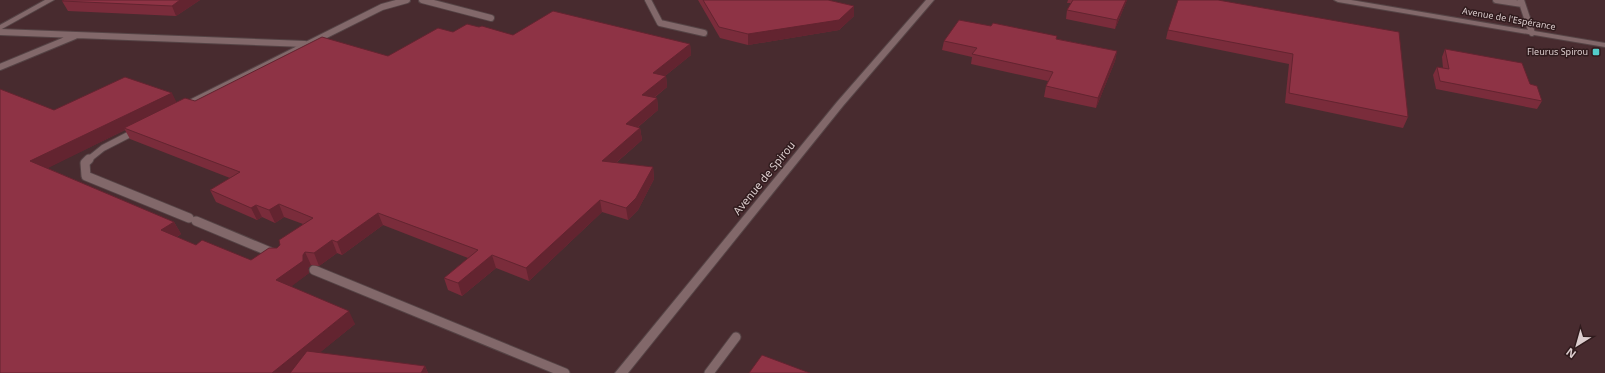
<svg xmlns="http://www.w3.org/2000/svg" width="1605" height="373" viewBox="0 0 1605 373" font-family="'Noto Sans',sans-serif">
  <style>
    .built { fill: #482b2f }
    .lines { fill: none; stroke-linecap: round; stroke-linejoin: round }
    .service-far1-casing { stroke: #554345; stroke-width: 8 }
    .service-casing { stroke: #554345; stroke-width: 11 }
    .minor-casing { stroke: #554345; stroke-width: 2 }
    .service-far1 { stroke: #82686a; stroke-width: 6 }
    .service { stroke: #82686a; stroke-width: 9 }
    .minor { fill: #82686a; fill-rule: evenodd }
    .wall { fill: #7a2c3b; fill-rule: evenodd }
    .shaded-wall { fill: #632430 }
    .building { fill: #8e3345; stroke: #632430 }
    .poi-dot { fill: #53cdca; stroke: #301b1d; stroke-width: 1.5 }
    .labels { text-anchor: middle; stroke-width: 3; stroke-linejoin: round; paint-order: stroke }
    .far-street-label { font-size: 9px; fill: #dccdce; stroke: #301b1d }
    .far-poi-label { font-size: 9px; fill: #dccdce; stroke: #301b1d; text-anchor: end }
    .street-label { font-size: 11px; fill: #dccdce; stroke: #301b1d }
  </style>
  <rect width="100%" height="100%" fill="#3a2427"/>
  <path class="built" d="M0,0h1605v373h-1605z"/>
  <g class="lines">
    <g class="service-far1-casing">
      <path id="service-far1" d="M422,0l69,18
        M648,0l12,23 44,10
        M1496,0l26,4
        M1521,0l11,33
        M0,32l305,12
        M0,67l75,-31
        M186,105l196,-98 25,-7
        M88,160l15,-12 33,-17"/>
    </g>
    <g class="service-casing">
      <path id="service" d="M89,159l-4,4 1,13 103,42
        M196,221l79,33
        M314,270l251,103
        M709,373l27,-36"/>
    </g>
    <g class="minor-casing">
      <path id="minor" d="M45,0h9l-54,30v-5z
        M926,0h8l-91,106 -215,267h-13l222,-271z
        M1334,0h17l254,43v4l-267,-45z"/>
    </g>
    <use href="#service-far1" class="service-far1"/>
    <use href="#service" class="service"/>
    <use href="#minor" class="minor"/>
  </g>
  <path class="wall" d="M64,0h136l-24,16 -108,-5 -6,-10z
    M698,0h130l26,6v10l-15,14 -91,15 -28,-7z
    M1068,0h59l-12,29 -49,-10 1,-9 4,-7h-4z
    M1218,0l190,117 -5,11 -118,-25 4,-39 -123,-25 2,-9z
    M991,26l66,10v3l60,12 -2,10 -19,47 -52,-11 2,-11 2,-5 -77,-17 1,-7 -30,-7 2,-9z
    M479,27l34,8 177,9 1,11 -26,21h1l1,11 -13,11h3l1,12 -21,18h3l2,12 -26,23 37,4 1,12 -16,31 -10,10 -26,-8 -73,69 -33,-13 -34,28 -14,-6 -4,-12 24,-20 -85,-33 -41,30 -5,-2 -18,13 -8,-1 -3,3 1,5 -18,13 64,38 -36,29 106,13 3,7h-428l54,-263 141,-9 193,-45 65,-24zM125,130l5,9 100,39 -20,12 6,12 41,18 5,-3 13,6 9,-6 19,7 -26,24 -26,12 -55,-15 -19,-8 4,-3 -7,-12 -127,-54z
    M1445,49l85,35 12,17 -5,8 -101,-20 -3,-14 4,-8 6,1 -1,-11z"/>
  <path class="shaded-wall" d="M180,0h20l-24,16 -4,-10z
    M1126,0h1l-12,29 2,-9z
    M854,6v10l-15,14 -91,15v-11z
    M690,44l1,11 -36,29 -2,-11z
    M1117,51l-2,10 -19,47 2,-10z
    M666,76l1,11 -24,19 -1,-11z
    M172,93l6,12 -54,23 1,2 -87,43 -8,-12z
    M657,98l1,12 -31,26 -1,-12z
    M640,128l2,12 -38,33 -2,-12z
    M653,167l1,12 -16,31 -10,10 -2,-12z
    M600,200l2,12 -73,69 -3,-13z
    M279,204l5,13 -9,6 -6,-13z
    M256,205l6,12 -5,3 -6,-12z
    M378,213l5,12 -41,30 -5,-13z
    M174,222l7,12 -13,8 -7,-12z
    M332,240l5,13 -18,13 -5,-13z
    M305,252l6,13 -3,3 1,5 -26,20 -7,-13 27,-25z
    M492,255l4,13 -34,28 -4,-13z
    M349,311l6,13 -60,49h-23z
    M425,366l3,7h-7z"/>
  <path class="building" d="M64,0h116l-8,6 -110,-5z
    M703,0h125l26,6 -15,14 -91,14 -29,-7z
    M1073,0h53l-9,20 -50,-10z
    M1178,0h40l181,32 9,85 -119,-24 4,-39 -125,-24z
    M553,11l137,33 -37,29 13,3 -24,19 15,3 -31,26 14,4 -38,33 51,6 -17,31 -10,10 -26,-8 -74,68 -34,-13 -34,28 -14,-5 34,-28 -100,-37 -41,29 -5,-2 -18,13 -9,-1 -2,3v6l-27,19 73,31 -77,62h-272v-284l54,21 71,-33 47,16 -142,68 144,61 -13,8 35,15 6,-5 49,20 18,-12h8l3,-3 -1,-5 34,-22 -34,-14 -10,6 -13,-5 -5,3 -41,-18 30,-18 -116,-44 61,-30 10,3 127,-64 66,19 50,-28 15,4 14,-8 12,3 3,-1 31,9z
    M959,20l32,6 2,-3 64,13 -1,3 61,12 -19,47 -52,-12 7,-14 -81,-18 5,-6 -33,-7z
    M1445,49l77,14 8,21 7,2 5,15 -102,-20 -3,-14 12,2z
    M307,351l118,15 -4,7h-131z
    M762,355l48,18h-61z"/>
  <rect class="poi-dot" x="1592" y="48" width="8" height="8" rx="2"/>
  <g class="labels">
    <g class="far-street-label">
      <text transform="translate(1509 19) rotate(10)" y="3">Avenue de l'Espérance</text>
    </g>
    <g class="far-poi-label">
      <text x="1588" y="55">Fleurus Spirou</text>
    </g>
    <g class="street-label">
      <text transform="translate(764 178) rotate(-51)" y="4">Avenue de Spirou</text>
    </g>
  </g>
  <g transform="translate(1577 345) rotate(217)" stroke="#301b1d" stroke-width="3" paint-order="stroke">
  <path d="M0-3L7 15L0 10L-7 15Z" fill="#dccdce"/>
  <text y="-6" font-size="11" font-weight="bold" text-anchor="middle" fill="#dccdce">N</text>
  </g>
</svg>
